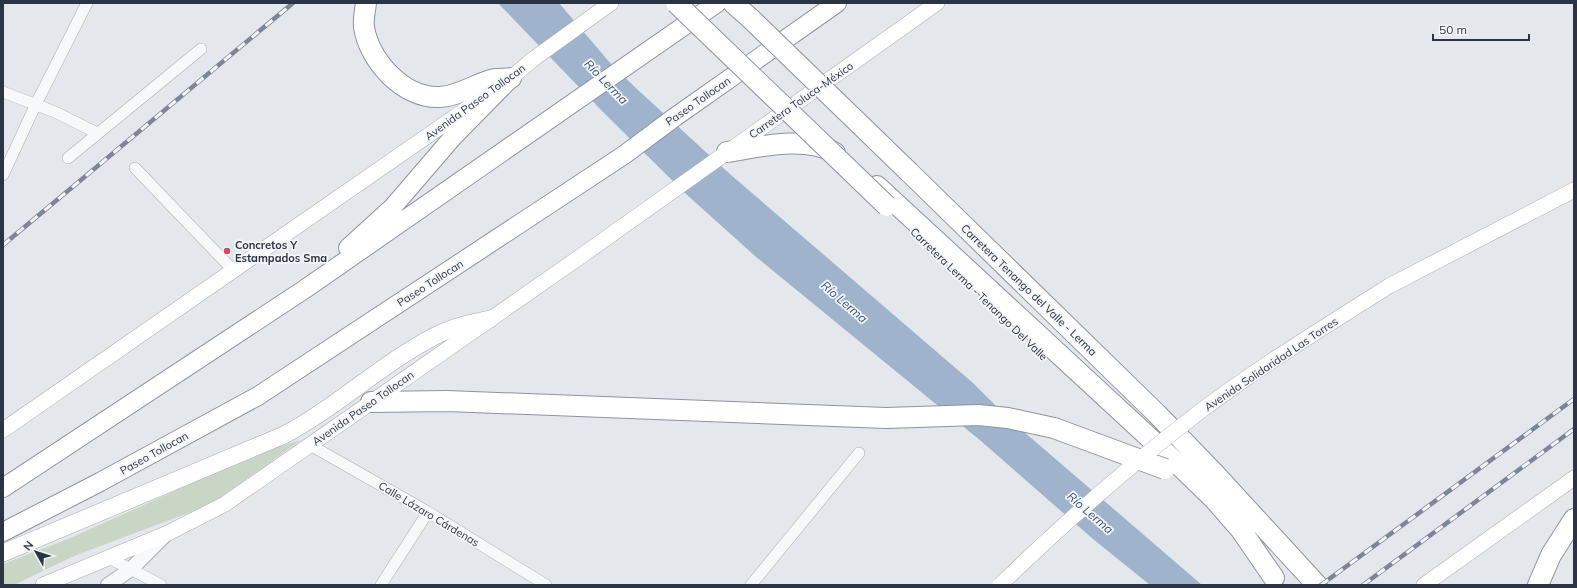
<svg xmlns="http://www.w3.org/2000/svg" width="1577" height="588" viewBox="0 0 1577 588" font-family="Mulish,sans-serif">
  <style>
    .green { fill: #c9d6c5 }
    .water { fill: #9fb4cc }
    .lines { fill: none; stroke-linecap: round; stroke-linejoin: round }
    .minor-casing { stroke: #a9aeb7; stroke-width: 12 }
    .tertiary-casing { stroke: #a9aeb7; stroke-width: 16 }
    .secondary-casing { stroke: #a9aeb7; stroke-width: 16 }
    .primary-casing { stroke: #a3abb8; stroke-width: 18 }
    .trunk-casing { stroke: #8b94a3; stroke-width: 20 }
    .motorway-casing { stroke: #8b94a3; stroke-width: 22 }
    .minor { stroke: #f7f8fa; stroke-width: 11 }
    .tertiary { stroke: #f7f8fa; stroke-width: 14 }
    .secondary { stroke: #fff; stroke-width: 15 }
    .primary { stroke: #fff; stroke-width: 17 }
    .trunk { stroke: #fff; stroke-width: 18 }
    .motorway { stroke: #fff; stroke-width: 20 }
    .rail-casing { stroke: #7d8696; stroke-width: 4.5 }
    .rail { stroke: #f4f6f9; stroke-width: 3; stroke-dasharray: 9; stroke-linecap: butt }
    .secondary-bridge-casing { stroke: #a9aeb7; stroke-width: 16; stroke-linecap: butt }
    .motorway-bridge-casing { stroke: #8b94a3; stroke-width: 22; stroke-linecap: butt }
    .secondary-bridge { stroke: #fff; stroke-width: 15 }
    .motorway-bridge { stroke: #fff; stroke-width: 20 }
    .poi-dot { fill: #d1495b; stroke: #f4f6f9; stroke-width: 1.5 }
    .labels { text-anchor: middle; stroke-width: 3.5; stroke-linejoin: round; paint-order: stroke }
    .street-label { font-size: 11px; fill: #2b3445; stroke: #f4f6f9 }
    .poi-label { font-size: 11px; font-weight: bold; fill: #2b3445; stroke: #f4f6f9; text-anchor: start }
    .water-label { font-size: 12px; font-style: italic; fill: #34527a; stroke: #f4f6f9 }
  </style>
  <rect width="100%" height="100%" fill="#e4e7ec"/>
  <path class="green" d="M301,440l-89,64 -138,52 -60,29h-11v-21l65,-25 196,-88z"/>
  <path class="water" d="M498,3h61l52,61 27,26 93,85 242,208 35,35 194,167h-52l-57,-46 -112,-98 -226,-185 -69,-62 -84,-83z"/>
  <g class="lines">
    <g class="minor-casing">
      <path id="minor" d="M3,92l52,20 42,21
        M68,158l133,-109
        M135,168l98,102
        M3,175l33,-71 51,-101
        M310,445l118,67 118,73
        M107,557l54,28
        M381,585l47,-73
        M751,585l108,-132"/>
    </g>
    <g class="tertiary-casing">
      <path id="tertiary" d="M108,585l23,-16 35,-35"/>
    </g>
    <g class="secondary-casing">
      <path id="secondary" d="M1389,286l185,-96
        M3,430l508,-352 21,-18 79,-57
        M43,585l125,-52 57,-29 359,-250 353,-251
        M1424,585l150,-107"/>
    </g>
    <g class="primary-casing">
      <path id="primary" d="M3,553l281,-118c53,-28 97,-71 151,-99 17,-9 36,-13 55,-17"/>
    </g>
    <g class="trunk-casing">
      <path id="trunk" d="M348,248l44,-40 61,-71 58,-59
        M3,488l302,-199 412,-286
        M3,532l97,-50 158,-86 366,-241 51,-38 162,-114"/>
    </g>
    <g class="motorway-casing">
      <path id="motorway" d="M366,3c-1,8 -3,16 -2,24 5,34 40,72 76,70 20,-1 36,-14 55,-18 5,0 11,0 16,-1
        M733,3l18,16
        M727,152c32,-5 79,-17 108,1
        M909,172l248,242 58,60 102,111
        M877,186l303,280 34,33 27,31 33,48
        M371,402l76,-1 439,17 92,-3 30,3 46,10
        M1538,585l13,-30 23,-36"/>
    </g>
    <use href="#minor" class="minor"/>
    <use href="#tertiary" class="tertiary"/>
    <use href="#secondary" class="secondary"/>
    <use href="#primary" class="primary"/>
    <use href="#trunk" class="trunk"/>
    <use href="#motorway" class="motorway"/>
    <g class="rail-casing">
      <path id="rail" d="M3,245l290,-242
        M1321,585l253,-186
        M1363,585l211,-156"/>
    </g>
    <use href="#rail" class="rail"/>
    <g class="secondary-bridge-casing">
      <path id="secondary-bridge" d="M1000,585c64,-62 131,-121 202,-175 60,-45 124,-84 187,-124"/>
    </g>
    <g class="motorway-bridge-casing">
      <path id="motorway-bridge" d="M676,3l211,203
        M751,19l158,153
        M1054,428l111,41"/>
    </g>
    <use href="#secondary-bridge" class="secondary-bridge"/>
    <use href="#motorway-bridge" class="motorway-bridge"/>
  </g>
  <circle class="poi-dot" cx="227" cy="251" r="4"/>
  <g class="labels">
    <g class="street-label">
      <text transform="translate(801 100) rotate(-35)" y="4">Carretera Toluca-México</text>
      <text transform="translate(698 101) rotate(-35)" y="4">Paseo Tollocan</text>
      <text transform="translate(475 102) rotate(-36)" y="4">Avenida Paseo Tollocan</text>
      <text transform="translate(430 283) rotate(-33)" y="4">Paseo Tollocan</text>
      <text transform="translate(1029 290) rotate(44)" y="4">Carretera Tenango del Valle - Lerma</text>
      <text transform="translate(979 294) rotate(44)" y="4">Carretera Lerma - Tenango Del Valle</text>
      <text transform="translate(1271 364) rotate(-34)" y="4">Avenida Solidaridad Las Torres</text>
      <text transform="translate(363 408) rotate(-35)" y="4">Avenida Paseo Tollocan</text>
      <text transform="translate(154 453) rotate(-29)" y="4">Paseo Tollocan</text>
      <text transform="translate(429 514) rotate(31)" y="4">Calle Lázaro Cárdenas</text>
    </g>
    <g class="poi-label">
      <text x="235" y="249">Concretos Y<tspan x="235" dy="13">Estampados Sma</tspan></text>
    </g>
    <g class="water-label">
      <text transform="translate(606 82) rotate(46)" y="4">Río Lerma</text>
      <text transform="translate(844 302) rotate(41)" y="4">Río Lerma</text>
      <text transform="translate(1090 513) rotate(41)" y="4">Río Lerma</text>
    </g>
  </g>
  <rect width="1577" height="588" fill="none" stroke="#2b3445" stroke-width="8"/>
  <g transform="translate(36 552) rotate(309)" stroke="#f4f6f9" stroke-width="3" paint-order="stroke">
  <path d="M0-3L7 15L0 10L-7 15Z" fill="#2b3445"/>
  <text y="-6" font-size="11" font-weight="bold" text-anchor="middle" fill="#2b3445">N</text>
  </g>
  <path d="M1433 34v6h96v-6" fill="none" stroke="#2b3445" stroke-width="2"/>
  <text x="1439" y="34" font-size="12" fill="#2b3445" stroke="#f4f6f9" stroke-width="3" paint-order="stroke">50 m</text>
</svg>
